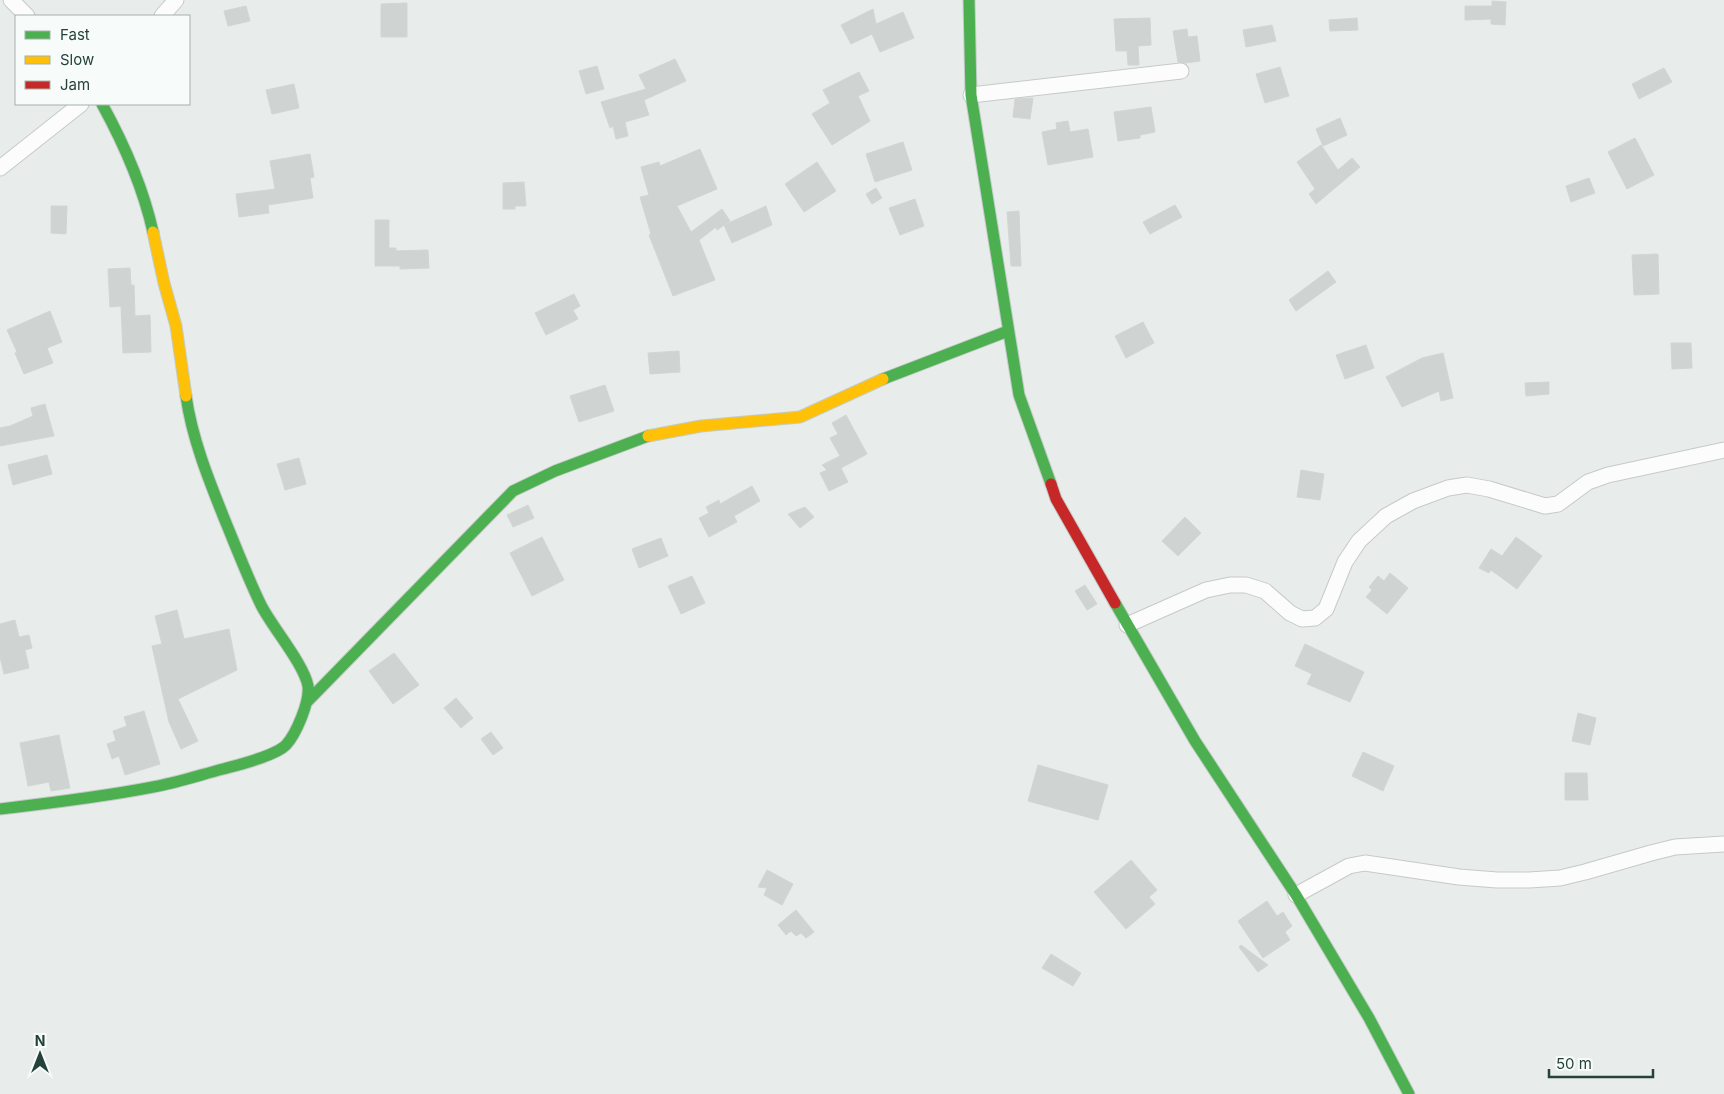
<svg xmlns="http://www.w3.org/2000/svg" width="1724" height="1094" viewBox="0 0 1724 1094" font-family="Inter,sans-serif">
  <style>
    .building { fill: #cfd4d2; stroke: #d1d6d4 }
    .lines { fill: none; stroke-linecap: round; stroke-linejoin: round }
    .street-casing { stroke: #c5cac8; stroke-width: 17 }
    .fast-casing { stroke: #c3cbc8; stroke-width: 13 }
    .slow-casing { stroke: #c3cbc8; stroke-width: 13 }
    .jam-casing { stroke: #c3cbc8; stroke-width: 13 }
    .street { stroke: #fcfcfc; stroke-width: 15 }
    .fast { stroke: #4caf50; stroke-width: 11 }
    .slow { stroke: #ffc107; stroke-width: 11 }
    .jam { stroke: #c62828; stroke-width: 11 }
  </style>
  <rect width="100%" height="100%" fill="#e8edeb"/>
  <path class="building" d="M1492,1l14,1 -1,23 -14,-1v-5l-26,1v-14h27z
    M407,3v34h-26v-33z
    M246,6l4,15 -22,5 -4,-15z
    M873,9l3,15 27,-12 11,26 -34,14 -8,-18 -21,10 -10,-19z
    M1150,18l1,27 -13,1 1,19h-11l-1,-14h-11l-2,-32z
    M1357,18l1,12 -28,1 -1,-11z
    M1272,25l4,16 -30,6 -3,-17z
    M1187,29l1,8 9,-1 3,25 -14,2 -8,-1 -5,-31z
    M675,59l11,22 -42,19 5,15 -24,7 3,14 -12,3 -3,-13 -3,2 -9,-26 45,-13 -7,-14z
    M597,66l7,23 -18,5 -7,-23z
    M1280,67l9,29 -24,7 -9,-29z
    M1664,68l8,14 -33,17 -7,-15z
    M859,72l10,19 -11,5 12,25 -38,24 -20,-31 18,-11 -7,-13z
    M294,84l5,24 -27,6 -6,-24z
    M1033,98l-3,21 -17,-2 2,-18z
    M1151,107l4,25 -15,3v3l-22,3 -4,-29z
    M1340,118l7,17 -24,11 -7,-17z
    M1068,121l2,11 18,-3 5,28 -45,8 -6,-33 15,-3 -1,-6z
    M1635,138l19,37 -27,14 -19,-37z
    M903,142l9,28 -37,12 -9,-28z
    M1321,145l17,25 14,-12 8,9 -44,37 -7,-10 6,-5 -18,-27z
    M700,149l17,40 -40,17 14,26 31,-23 8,12 -13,9 -1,-3 -17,13 16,40 -42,16 -24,-61 2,-1 -11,-37 9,-2 -8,-28 18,-5 1,4z
    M310,154l4,23 -4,1 3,20 -45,7 1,8 -30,4 -3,-23 39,-5 -5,-28z
    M817,162l19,29 -32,21 -19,-28z
    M1589,178l6,15 -24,9 -5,-16z
    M524,182l2,24h-11v3h-12v-26z
    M876,188l6,10 -10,6 -6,-10z
    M915,199l9,27 -24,9 -11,-27z
    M1175,205l7,12 -32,17 -7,-12z
    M51,206h16l-1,28 -15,-1z
    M766,206l6,19 -40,18 -8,-18z
    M1019,211l2,55h-10l-4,-54z
    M375,220h14v28h7v3l32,-1 1,18 -29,1v-3h-25z
    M1658,254l1,40 -25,1 -2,-40z
    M130,268l1,17h3l1,31 15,-1 1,37 -28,1 -2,-47 -11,1 -2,-38z
    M1328,271l8,11 -40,29 -7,-11z
    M574,294l6,12 -7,4 5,9 -32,16 -11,-22z
    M50,311l12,31 -15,6 6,15 -29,11 -9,-21 2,-1 -10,-22z
    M1143,322l11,21 -28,15 -11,-22z
    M1671,343h20l1,25 -20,1z
    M1366,345l8,23 -29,11 -9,-24z
    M679,351l1,21 -30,2 -2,-21z
    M1443,353l10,45 -12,3 -2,-10 -37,16 -16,-30 36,-19z
    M1549,382v12l-23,2 -1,-13z
    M605,385l9,26 -35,11 -9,-26z
    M45,404l9,32 -54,10v-18l10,-2 23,-10 -2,-8z
    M846,415l21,39 -26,14 7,14 -19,9 -9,-18 7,-3 -5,-5 18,-9 -10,-18 8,-4 -6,-11z
    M47,455l5,19 -39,11 -5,-20z
    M299,458l7,26 -21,6 -8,-26z
    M1301,470l23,4 -4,26 -23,-3z
    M752,486l8,15 -26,15 3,6 -28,15 -10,-19 10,-5 -3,-6 13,-7 1,4z
    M528,505l6,13 -21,9 -6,-12z
    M805,507l9,10 -14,11 -12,-14z
    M1185,517l16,16 -23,23 -16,-15z
    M542,537l22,43 -32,16 -22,-43z
    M1516,537l26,19 -25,33 -26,-19 -2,3 -10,-5 12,-19 11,7z
    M661,538l7,18 -29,12 -7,-19z
    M1390,573l18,15 -21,26 -21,-17 6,-7 -3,-3 9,-11 6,5z
    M692,576l13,27 -24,11 -13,-28z
    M1085,585l12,19 -10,6 -12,-19z
    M177,610l7,29 45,-10 8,41 -59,29 20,42 -17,8 -12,-27 -17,-76 10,-2 -7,-28z
    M15,620l4,17 10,-2 3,13 -7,2 4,18 -25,6 -4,-17v-33z
    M1305,644l59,28 -14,30 -43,-18 5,-10 -17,-8z
    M394,653l25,32 -26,19 -24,-33z
    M456,698l17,20 -12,10 -17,-20z
    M144,711l16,53 -35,11 -6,-19 -7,3 -5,-15 9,-3 -3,-10 14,-5 -3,-9z
    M1578,713l18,5 -6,27 -18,-4z
    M491,732l12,16 -10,7 -12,-16z
    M59,735l11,53 -19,3 -2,-9 -21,4 -8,-43z
    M1363,752l31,14 -11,25 -31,-15z
    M1038,765l70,20 -10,35 -70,-19z
    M1565,773h22l1,27h-23z
    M1131,860l26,30 -8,7 6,7 -29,25 -32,-37z
    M767,870l26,14 -11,21 -18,-10 3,-7 -9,-1z
    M1267,901l10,15 6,-4 9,14 -7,6 5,8 -27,18 -25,-37z
    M796,910l18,22 -8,6 -5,-5 -5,3 -5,-5 -5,4 -8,-10z
    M1241,945l27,20 -10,7 -19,-25z
    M1051,954l30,19 -8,13 -31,-18z"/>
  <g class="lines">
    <g class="street-casing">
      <path id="street" d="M11,0l16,16
        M162,16l14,-16
        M971,95l210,-24
        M0,168l81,-64
        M1127,625l79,-35 24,-5h16l19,6 25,22 12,6 13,-1 11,-9 19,-47 14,-21 27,-25 27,-15 35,-13 19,-3 22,4 56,17 13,-2 30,-22 20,-7 116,-25
        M1296,895l53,-29 16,-3 94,14 38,3h32l31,-2 25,-6 66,-19 24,-6 49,-3"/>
    </g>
    <g class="fast-casing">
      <path id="fast" d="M969,0l2,95 48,300 32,89
        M102,104c22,40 41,83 51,128
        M883,379l125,-48
        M1115,603l80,138 101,154 73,123 40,76
        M307,702l206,-211 42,-20 93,-35
        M0,809c51,-6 102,-12 153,-22 23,-4 47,-12 70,-18 15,-4 52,-13 63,-24 10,-11 24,-43 22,-59 -4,-22 -36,-59 -47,-81 -14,-29 -25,-58 -37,-87 -16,-40 -32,-80 -38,-122"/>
    </g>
    <g class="slow-casing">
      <path id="slow" d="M153,232l11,51 12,43 10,70
        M648,436l53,-10 99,-9 83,-38"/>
    </g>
    <g class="jam-casing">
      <path id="jam" d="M1051,484l5,15 59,104"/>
    </g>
    <use href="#street" class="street"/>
    <use href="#fast" class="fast"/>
    <use href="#slow" class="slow"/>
    <use href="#jam" class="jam"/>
  </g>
  <rect x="15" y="15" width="175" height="90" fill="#f7fbf9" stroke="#a3b1ad"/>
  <rect x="25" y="31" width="25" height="8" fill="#4caf50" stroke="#a3b1ad"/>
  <text x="60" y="40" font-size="15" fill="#24423a">Fast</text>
  <rect x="25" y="56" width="25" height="8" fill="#ffc107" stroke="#a3b1ad"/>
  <text x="60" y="65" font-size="15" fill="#24423a">Slow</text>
  <rect x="25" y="81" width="25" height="8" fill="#c62828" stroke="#a3b1ad"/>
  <text x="60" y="90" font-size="15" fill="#24423a">Jam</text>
  <g transform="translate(40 1054)" stroke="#f7fbf9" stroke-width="4" paint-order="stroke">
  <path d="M0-4L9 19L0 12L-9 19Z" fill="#24423a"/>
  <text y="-8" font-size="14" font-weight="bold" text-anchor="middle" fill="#24423a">N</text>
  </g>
  <path d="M1549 1069v8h104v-8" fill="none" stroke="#24423a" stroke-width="2.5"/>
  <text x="1556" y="1069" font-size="15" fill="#24423a" stroke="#f7fbf9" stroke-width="4" paint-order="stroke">50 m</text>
</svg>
